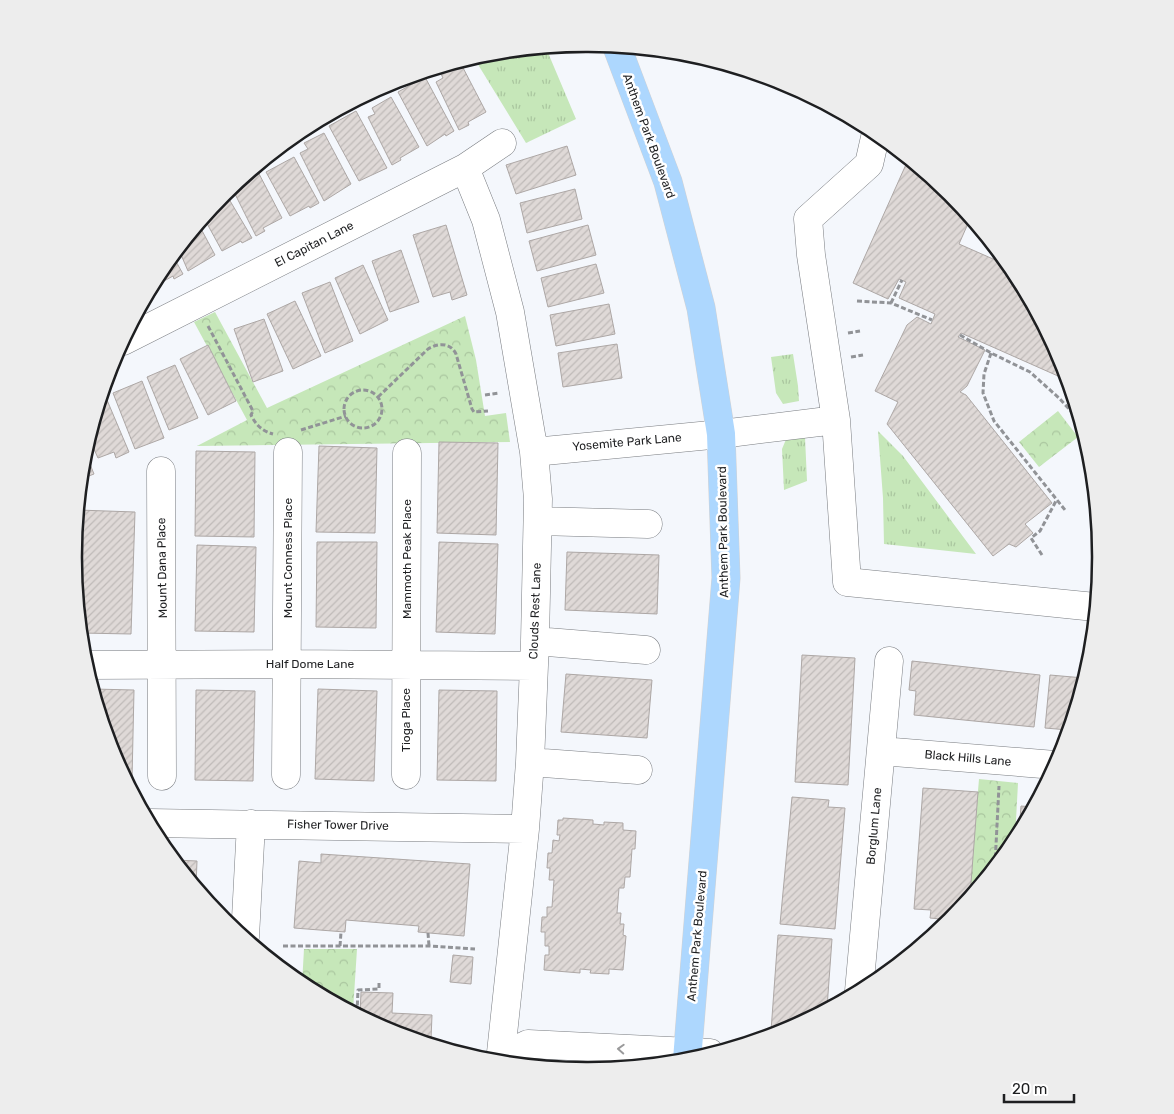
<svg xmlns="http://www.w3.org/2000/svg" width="1174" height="1114" viewBox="0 0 1174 1114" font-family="Rubik,sans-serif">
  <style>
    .grass { fill: url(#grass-tufts) }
    .park { fill: url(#park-crowns) }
    .building { fill: url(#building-hatch); stroke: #ada7a5 }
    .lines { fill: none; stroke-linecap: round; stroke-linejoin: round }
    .minor-casing { stroke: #797c80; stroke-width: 29 }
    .major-casing { stroke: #d2d2d3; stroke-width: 29 }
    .path { stroke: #919397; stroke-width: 3; stroke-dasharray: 5 2.5; stroke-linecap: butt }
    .minor { stroke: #fff; stroke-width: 28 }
    .major { stroke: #add7fe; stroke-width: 28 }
    .oneway { stroke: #9a9a9b }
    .labels { text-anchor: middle; stroke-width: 5; stroke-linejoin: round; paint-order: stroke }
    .street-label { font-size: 12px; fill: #1e1f21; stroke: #fff }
    .rim { fill: none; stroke: #1e1f21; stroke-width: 2.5 }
  </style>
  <defs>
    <pattern id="grass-tufts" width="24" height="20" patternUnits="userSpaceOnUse" patternTransform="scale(1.25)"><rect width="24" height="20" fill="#c6e7b9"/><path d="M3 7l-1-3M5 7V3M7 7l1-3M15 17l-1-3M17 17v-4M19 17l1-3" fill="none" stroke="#aac69f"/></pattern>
    <pattern id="park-crowns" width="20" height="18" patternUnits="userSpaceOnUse" patternTransform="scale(1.25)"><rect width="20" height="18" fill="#c6e7b9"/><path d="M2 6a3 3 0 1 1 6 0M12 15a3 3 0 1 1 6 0" fill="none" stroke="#aac69f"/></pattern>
    <pattern id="building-hatch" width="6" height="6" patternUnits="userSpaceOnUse" patternTransform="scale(1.25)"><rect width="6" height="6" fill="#dfd9d7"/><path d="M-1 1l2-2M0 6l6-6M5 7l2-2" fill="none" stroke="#bfbab8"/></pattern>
  </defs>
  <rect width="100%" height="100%" fill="#f4f7fc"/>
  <path class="grass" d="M546,48l30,71 -50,24 -52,-85 13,-4z
    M793,354l5,32 1,15 -16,3 -7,-11 -5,-36z
    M878,431l25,25 73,98 -92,-10 -1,-46z
    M787,437h18l2,44 -23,9 -2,-41z"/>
  <path class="park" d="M215,312l52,96 198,-92 11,44 9,56 21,-3 4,29 -313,4 50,-26 -53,-98z
    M1058,411l20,26 -39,30 -20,-25z
    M979,779l39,4 -3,56 -46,58z
    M304,949h53l-4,62 -51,-27z"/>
  <path class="building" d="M460,62l26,50 -18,10 1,3 -10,5 -23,-48 7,-4 -3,-6z
    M425,77l29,54 -8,5 -1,-2 -18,12 -29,-54z
    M391,97l28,50 -19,11 1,2 -9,5 -24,-48 7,-3 -3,-6z
    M356,111l31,57 -28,13 -30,-55z
    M324,133l27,51 -27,17 -24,-48 8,-4 -4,-6z
    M567,146l9,29 -60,19 -10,-29z
    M294,157l25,46 -9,5 -1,-2 -19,10 -24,-44z
    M908,160l42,34 20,25 -11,25 50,22 5,6 47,89 6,19 -106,-47 -3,4 27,13 -18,36 -7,6 6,3 86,108 -27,21 8,9 -17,14 -7,-3 -16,12 -106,-132 11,-22 -23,-11 32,-66 10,-8 14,7 4,-10 -36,-16 7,-16 -7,-3 -11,20 -35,-16z
    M256,168l26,50 -19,10 2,3 -9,5 -24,-48 7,-4 -1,-2z
    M575,189l7,30 -55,14 -7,-30z
    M226,194l26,44 -10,5 -1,-2 -19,10 -18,-33 19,-23z
    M199,225l16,30 -27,16 -9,-21z
    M446,225l21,70 -15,5 -2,-8 -17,5 -20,-62z
    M588,225l8,30 -59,16 -8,-30z
    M401,250l18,52 -29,10 -18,-51z
    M173,256l10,18 -9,5 -1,-3 -18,10 -1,-2 6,-12z
    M596,264l8,29 -56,14 -7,-29z
    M363,265l25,55 -28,14 -25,-56z
    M330,282l23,59 -28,12 -23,-60z
    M295,301l26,55 -28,13 -26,-55z
    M609,304l6,30 -59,12 -6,-31z
    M264,319l19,52 -30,11 -19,-53z
    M617,344l5,34 -59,9 -5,-34z
    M208,345l28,56 -28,14 -28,-56z
    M175,365l23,53 -29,12 -22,-53z
    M142,381l22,57 -29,11 -22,-56z
    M107,400l22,52 -13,6 -2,-6 -16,6 -9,-20 11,-36z
    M439,442l59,1 -2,92 -59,-2z
    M319,446l58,2 -2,85 -59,-1z
    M196,451l59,1 -1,85 -59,-1z
    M85,452l9,22 -13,5 3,-22z
    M78,510l57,2 -4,122 -50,-1 -7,-72z
    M317,542h60l-1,86 -60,-1z
    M439,542l59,2 -3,90 -59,-2z
    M197,545l59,2 -2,85 -59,-1z
    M567,552l92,3 -2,59 -92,-4z
    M802,655l53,3 -7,127 -53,-3z
    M912,661l128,14 -6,52 -120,-12 2,-24 -7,-1z
    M566,674l86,6 -5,58 -86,-6z
    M1050,675l34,3 -16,52 -23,-2z
    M93,689l41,1 -2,90h-5l-14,-27z
    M318,689l59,2 -3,90 -59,-2z
    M196,690l59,1 -2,90 -58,-1z
    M439,690l58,1 -1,90 -59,-1z
    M923,788l55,4 -8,104 -20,24 -20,-2 1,-8 -17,-1z
    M792,797l37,3 -1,7 17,1 -10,121 -55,-5z
    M1021,806l12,1 -14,25z
    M563,818l30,2v4l11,1v-3l19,1v7l13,1 -1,18h-3l-2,28h-5l-1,11h-5l-2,25h4l-1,11h4l-1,11 3,1 -3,34 -14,-1v5l-19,-1 1,-3 -11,-1v4l-36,-3 1,-15h4v-9h-4v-14h-4l1,-15h5v-10h5l2,-27h-5l1,-12h-3l1,-15h4l1,-13 6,1 1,-6h-3l1,-15h5z
    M321,854l149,10 -6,72 -46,-4 1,-6 -73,-6 -1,12 -51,-4 5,-67 22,2z
    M175,860l22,1 -1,25z
    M778,935l54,4 -5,69 -47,24 -9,-1z
    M453,955l20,2 -2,27 -21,-2z
    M361,992l32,1 -1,20 40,2 -1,25h10l-1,6 -50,-15 -30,-16z"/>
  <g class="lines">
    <g class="minor-casing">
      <path id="minor" d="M876,133l-7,31 -61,55 3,36 25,165 11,162 248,25
        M465,168l21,52 24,92 24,140 4,47 -3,142 -5,121 -5,67 -25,233
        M123,341l342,-173 37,-25
        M534,452l187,-18 115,-14
        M161,471l1,305
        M538,521l110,3
        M535,641l111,9
        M86,665l202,-1 245,2
        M881,751l174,14
        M530,762l108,8
        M286,775l2,-323
        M406,775l1,-322
        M150,823l375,6
        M245,937l6,-113
        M859,991l30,-330
        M500,1058l28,-14 182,9"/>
    </g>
    <g class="major-casing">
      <path id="major" d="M617,47l51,135 33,126 20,126 5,144 -39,482"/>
    </g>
    <path class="path" d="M857,301l34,2 41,17
      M891,303l11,-23
      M208,326l45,85 -2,4c5,10 11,16 22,19
      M848,333l12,-2
      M960,335l31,18 39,19 29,26 21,23
      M991,353l-7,21 -1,19 11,28 71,89
      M851,357l12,-2
      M344 409a19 19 0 1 1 38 0a19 19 0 1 1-38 0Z
      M485,395l14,-2
      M378,397l50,-48c10,-6 22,-7 28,5l16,55 2,3 14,-1
      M301,430l45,-14
      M1042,555l-11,-17 9,-7 16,-30
      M995,865l4,-79
      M428,933l1,13
      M283,946h146l46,3
      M340,946l1,-14
      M272,959l10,1
      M328,998v-2
      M357,1013l1,-23 21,-1v-7"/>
    <use href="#minor" class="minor"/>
    <use href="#major" class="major"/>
  </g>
  <defs><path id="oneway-chevron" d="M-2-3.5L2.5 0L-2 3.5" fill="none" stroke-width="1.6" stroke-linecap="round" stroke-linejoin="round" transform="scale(1.25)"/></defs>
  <use class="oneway" href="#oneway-chevron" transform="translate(621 1049) rotate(-177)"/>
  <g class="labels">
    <g class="street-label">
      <text transform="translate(649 136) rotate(70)" y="4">Anthem Park Boulevard</text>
      <text transform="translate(314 244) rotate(-27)" y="4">El Capitan Lane</text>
      <text transform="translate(627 442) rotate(-5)" y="4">Yosemite Park Lane</text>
      <text transform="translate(723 532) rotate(-91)" y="4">Anthem Park Boulevard</text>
      <text transform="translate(288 558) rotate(-90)" y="4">Mount Conness Place</text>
      <text transform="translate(407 559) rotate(-90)" y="4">Mammoth Peak Place</text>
      <text transform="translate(162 568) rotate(-91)" y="4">Mount Dana Place</text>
      <text transform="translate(535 611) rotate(-88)" y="4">Clouds Rest Lane</text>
      <text x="310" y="668">Half Dome Lane</text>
      <text transform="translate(406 720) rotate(-90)" y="4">Tioga Place</text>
      <text transform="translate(968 758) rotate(5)" y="4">Black Hills Lane</text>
      <text transform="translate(338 825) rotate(1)" y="4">Fisher Tower Drive</text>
      <text transform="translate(874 826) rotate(-85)" y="4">Borglum Lane</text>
      <text transform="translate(697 936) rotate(-85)" y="4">Anthem Park Boulevard</text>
    </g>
  </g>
  <path d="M0 0H1174V1114H0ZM586 52H588A504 504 0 0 1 1092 556V558A504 504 0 0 1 588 1062H586A504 504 0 0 1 82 558V556A504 504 0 0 1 586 52Z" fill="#ededed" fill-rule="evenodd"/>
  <path class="rim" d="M586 52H588A504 504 0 0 1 1092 556V558A504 504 0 0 1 588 1062H586A504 504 0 0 1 82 558V556A504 504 0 0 1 586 52Z"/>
  <path d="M1004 1094v8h70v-8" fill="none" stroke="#1e1f21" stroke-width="2.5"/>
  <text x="1012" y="1094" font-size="15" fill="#1e1f21" stroke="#ffffff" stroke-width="4" paint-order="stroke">20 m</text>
</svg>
